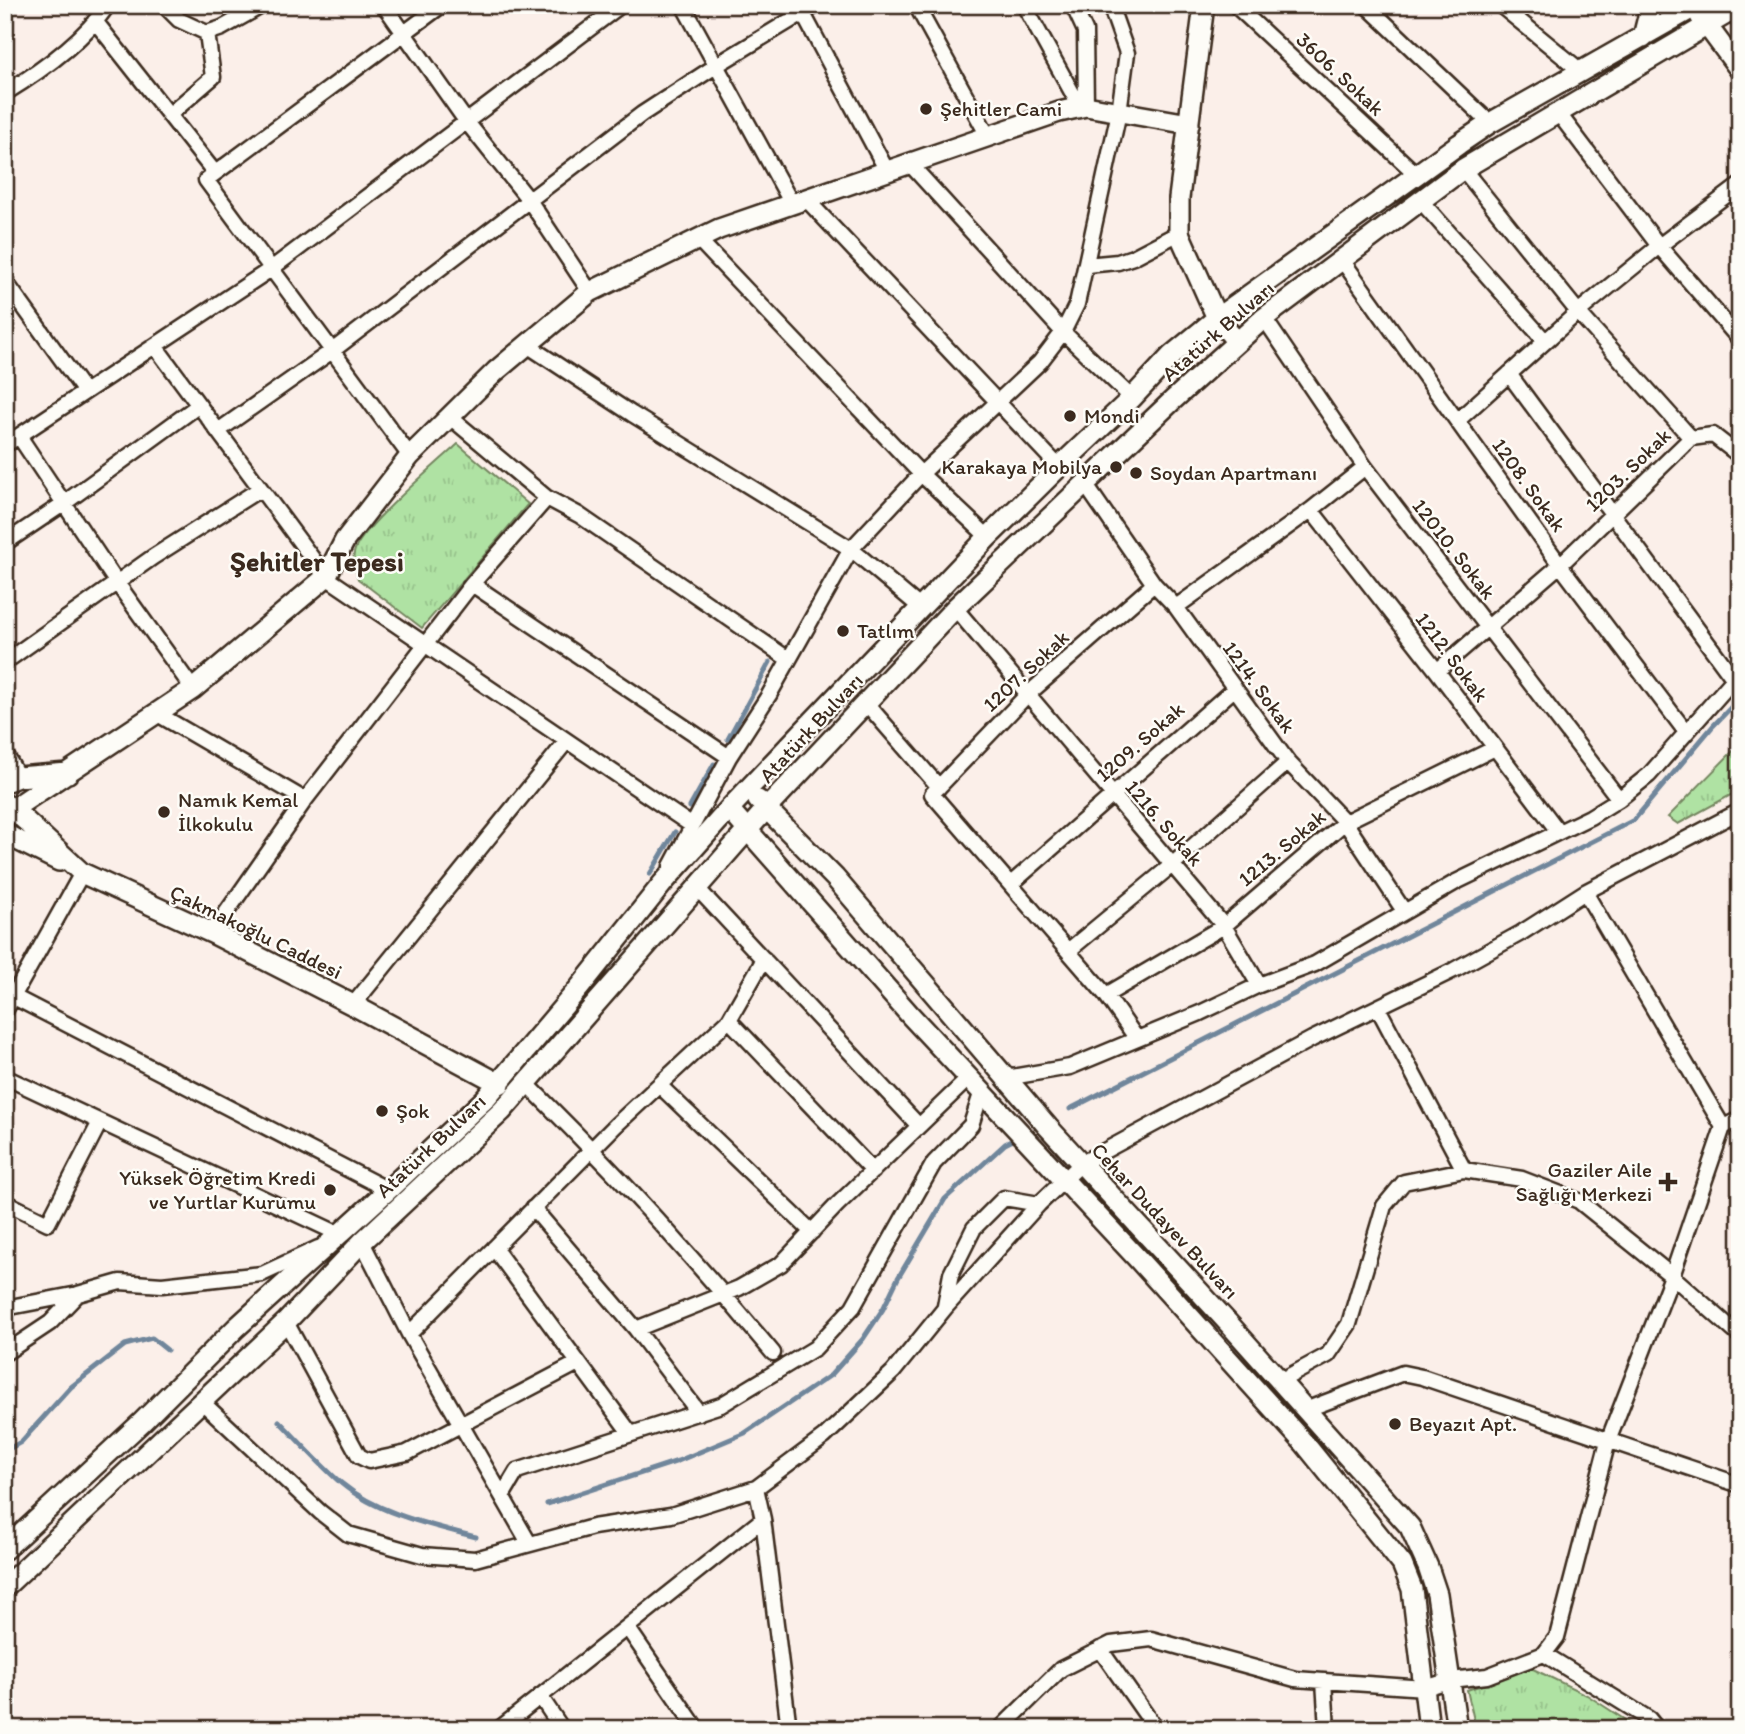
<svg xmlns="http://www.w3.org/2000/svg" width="1745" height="1734" viewBox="0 0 1745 1734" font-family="Itim,sans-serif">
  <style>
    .grass { fill: url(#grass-tufts); stroke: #758660; stroke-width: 2 }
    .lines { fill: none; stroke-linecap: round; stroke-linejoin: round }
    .stream { stroke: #6f869b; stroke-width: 5 }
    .street-casing { stroke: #3b2a1e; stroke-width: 19 }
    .secondary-casing { stroke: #3b2a1e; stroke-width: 24 }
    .street { stroke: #fdfcf7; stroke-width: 14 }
    .secondary { stroke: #fdfcf7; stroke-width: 19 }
    .poi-dot { fill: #3b2a1e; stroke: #fdfcf7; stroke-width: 2.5 }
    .labels { text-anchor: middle; stroke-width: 5; stroke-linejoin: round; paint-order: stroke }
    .street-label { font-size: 21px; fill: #3b2a1e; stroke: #fdfcf7 }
    .poi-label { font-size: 21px; fill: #3b2a1e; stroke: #fdfcf7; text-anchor: start }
    .district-label { font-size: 28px; font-weight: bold; fill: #3b2a1e; stroke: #fdfcf7 }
  </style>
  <defs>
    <pattern id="grass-tufts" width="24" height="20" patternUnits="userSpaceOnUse" patternTransform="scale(1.75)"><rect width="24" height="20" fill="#afe2a3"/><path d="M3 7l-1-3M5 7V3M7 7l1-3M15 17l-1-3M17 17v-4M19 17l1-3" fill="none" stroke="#97c28c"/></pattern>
  </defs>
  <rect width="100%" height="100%" fill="#fbefe9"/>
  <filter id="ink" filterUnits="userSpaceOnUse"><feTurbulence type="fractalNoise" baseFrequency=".0143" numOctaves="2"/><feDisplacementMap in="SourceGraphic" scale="14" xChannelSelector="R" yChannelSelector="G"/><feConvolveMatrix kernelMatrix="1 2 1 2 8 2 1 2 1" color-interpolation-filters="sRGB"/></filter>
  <g filter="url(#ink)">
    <path class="grass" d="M458,444l70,60 -106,124 -64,-49c-2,-7 -6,-18 -4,-26 3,-22 85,-91 104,-109z
      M1740,744v46l-62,34 -10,-7z
      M1531,1668l56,27 52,34h-163l-9,-39z"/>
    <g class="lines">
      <path class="stream" d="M728,739l42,-77
        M690,807l24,-43
        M650,874l25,-42
        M1070,1109l564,-289 79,-94 27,-28
        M279,1421c20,20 40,43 62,62 37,31 89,42 135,54
        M5,1451l16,-9 50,-55 54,-42 27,-7 15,12
        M547,1504l131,-43 67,-28 86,-58 32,-36 20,-30 15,-31 47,-79 60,-55 8,-4"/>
      <g class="street-casing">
        <path id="street" d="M164,5l15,15 28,13 15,-5 41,-23
          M384,5l82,116 63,79 61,92
          M683,5l109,199
          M916,5l72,131
          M1024,5l56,102
          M1073,5l12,26 1,75
          M1235,5l181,169
          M1366,5l124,118
          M1500,5l82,67
          M799,6l88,165
          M95,21l120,152
          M5,93c38,-23 77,-51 103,-88
          M1559,114l100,132 81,94
          M169,115l44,-38 -6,-44
          M910,164l153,168 69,66
          M1463,169l115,143 81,-66 81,-61
          M806,199l253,268
          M1420,200l125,141
          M698,239l223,235 67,63
          M1342,260l218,305 126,167
          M1086,265l32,-3 15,-5 46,-24
          M5,281l80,111
          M1264,318l101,149 254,332
          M527,345l105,69 219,135 70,59
          M155,346l171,231 365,248
          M1509,374l225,305
          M450,417l97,81 32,17 209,144
          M1457,421l121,-109 113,126
          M218,431l114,-80 310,-237 83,-54 91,-55
          M19,436l98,147 76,106
          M1691,438l22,-3 27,21
          M5,445l266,-176 350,-264
          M410,456l-204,-276 236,-175
          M1085,484l69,100 22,23 112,155 57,60 59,89
          M1311,510l126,161 121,160
          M5,543l58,-39 136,-99
          M472,584l257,173
          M1176,607l135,-97 54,-43
          M955,608l269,318 35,59
          M5,662l148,-105 107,-68
          M1437,671l123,-106 131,-127
          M866,703l73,84
          M156,713l149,87
          M5,753l13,24
          M671,866l58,-109 40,-62 82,-146 70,-75 119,-112 23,-30 14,-28 42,-192 8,-59 -17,-48
          M1011,884l223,-195
          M697,888l222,238
          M1585,892l138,235
          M212,933l93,-133 167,-216 75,-86
          M1068,951l104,-86 116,-103
          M1106,995l118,-69 121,-104 150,-74
          M14,997l374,193
          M353,1005l213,-263
          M1378,1008l86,162
          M5,1011l77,-138
          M729,1020l144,151
          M1137,1039l-31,-44 -174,-201 95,-99 127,-111
          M5,1077l334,157
          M1006,1078l64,-11 130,-54 59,-28 56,-21 141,-82 134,-65 29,-18 30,-24 91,-103
          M526,1083c87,86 169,176 247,270
          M659,1085l153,147
          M5,1202l43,21 52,-101
          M533,1208l103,121 63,84
          M362,1242l47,92 120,209
          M494,1248l137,186
          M945,1306l6,-32 23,-46 30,-30 35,6
          M5,1308l73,-14 42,-12 42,3 100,-11 56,-26
          M286,1322l73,134 10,5 38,-8 171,-90
          M636,1329l103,-41 42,-24 56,-59 132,-127
          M409,1334l207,-209 113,-105 35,-61
          M5,1353l45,-30 28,-29
          M1280,1381l48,-26 21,-31 35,-118 20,-24 60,-12 58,9 57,22 93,75 68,60
          M202,1402l118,110 28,22 74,21 53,4 118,-32 78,-12 85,-27 68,-51 69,-65 52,-64 94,-104 43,-41 230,-124 142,-69 67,-37 64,-41 155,-81
          M1305,1410l98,-37 19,4 318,108
          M756,1488l7,31 26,210
          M502,1496l15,-25 204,-66 94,-57 38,-41 81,-144 37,-38 11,-34
          M627,1627l70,102
          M1100,1649l56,80
          M1544,1654l105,65 8,10
          M1324,1681l3,48
          M540,1696l22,33
          M499,1729l264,-210
          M1000,1729l61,-60 50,-25 40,-5 144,40 130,9 26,-8 36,-4 57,-22 13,-17 51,-196 64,-165 51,-149 17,-8"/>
      </g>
      <g class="secondary-casing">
        <path id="secondary" d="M1204,5l-25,193v35l38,85 20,24
          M1700,16l40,54
          M1643,37l8,-32
          M5,782l13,-5 50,-4
          M758,800l77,78 213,249 183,199 179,201 18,40 9,27 20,135
          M5,804l9,6 68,63 130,60 141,72 147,79
          M729,809l182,207 225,241 169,187 97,120 10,25 17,140
          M5,814l188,-125 133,-112 19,-37 65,-84 86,-85 94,-79 129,-63 340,-117 27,-6 103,18
          M5,834l54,27
          M5,1549l137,-127 94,-94 152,-138 96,-90 96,-113 83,-104 66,-74 259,-272 71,-70 73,-69 40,-43 45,-37 242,-174 31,-21 208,-118
          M5,1587l281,-265 76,-80 140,-131 264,-302 189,-201 218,-208 91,-82 199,-149 277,-163"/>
      </g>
      <use href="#street" class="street"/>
      <use href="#secondary" class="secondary"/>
    </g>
  </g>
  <g class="poi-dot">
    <circle cx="926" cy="109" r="7"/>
    <circle cx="1070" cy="416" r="7"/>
    <circle cx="1116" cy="467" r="7"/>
    <circle cx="1136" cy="473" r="7"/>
    <circle cx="843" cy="631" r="7"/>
    <circle cx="164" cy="812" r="7"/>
    <circle cx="382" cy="1111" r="7"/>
    <path d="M1664.5 1171.5h7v7h7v7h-7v7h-7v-7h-7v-7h7z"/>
    <circle cx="330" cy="1190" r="7"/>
    <circle cx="1395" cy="1424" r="7"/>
  </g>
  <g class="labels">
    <g class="street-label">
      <text transform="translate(1340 74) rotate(43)" y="7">3606. Sokak</text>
      <text transform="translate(1218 331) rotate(-41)" y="7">Atatürk Bulvarı</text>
      <text transform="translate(1628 470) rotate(-44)" y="7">1203. Sokak</text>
      <text transform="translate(1529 485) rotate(54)" y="7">1208. Sokak</text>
      <text transform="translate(1454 549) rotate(52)" y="7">12010. Sokak</text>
      <text transform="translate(1452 657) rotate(53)" y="7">1212. Sokak</text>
      <text transform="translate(1026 671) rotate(-43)" y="7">1207. Sokak</text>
      <text transform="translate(1259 687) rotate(54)" y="7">1214. Sokak</text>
      <text transform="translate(811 728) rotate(-47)" y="7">Atatürk Bulvarı</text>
      <text transform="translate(1140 742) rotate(-41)" y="7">1209. Sokak</text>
      <text transform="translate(1164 823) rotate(49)" y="7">1216. Sokak</text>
      <text transform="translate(1282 848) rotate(-40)" y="7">1213. Sokak</text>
      <text transform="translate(256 932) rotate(26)" y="7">Çakmakoğlu Caddesi</text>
      <text transform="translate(431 1146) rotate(-43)" y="7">Atatürk Bulvarı</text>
      <text transform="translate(1165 1221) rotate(47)" y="7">Cehar Dudayev Bulvarı</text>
    </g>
    <g class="poi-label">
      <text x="940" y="116">Şehitler Cami</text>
      <text x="1084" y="423">Mondi</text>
      <text x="1102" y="474" text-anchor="end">Karakaya Mobilya</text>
      <text x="1150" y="480">Soydan Apartmanı</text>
      <text x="857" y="638">Tatlım</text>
      <text x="178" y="807">Namık Kemal<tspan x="178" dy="24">İlkokulu</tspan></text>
      <text x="396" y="1118">Şok</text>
      <text x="1652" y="1177" text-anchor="end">Gaziler Aile<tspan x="1652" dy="24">Sağlığı Merkezi</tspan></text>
      <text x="316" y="1185" text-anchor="end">Yüksek Öğretim Kredi<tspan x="316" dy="24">ve Yurtlar Kurumu</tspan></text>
      <text x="1409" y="1431">Beyazıt Apt.</text>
    </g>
    <g class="district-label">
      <text x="317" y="571">Şehitler Tepesi</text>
    </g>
  </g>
  <rect width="1745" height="1734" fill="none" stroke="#fdfcf7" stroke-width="28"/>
  <rect x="14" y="14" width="1717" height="1706" fill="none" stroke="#3b2a1e" stroke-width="2.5" filter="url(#ink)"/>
</svg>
